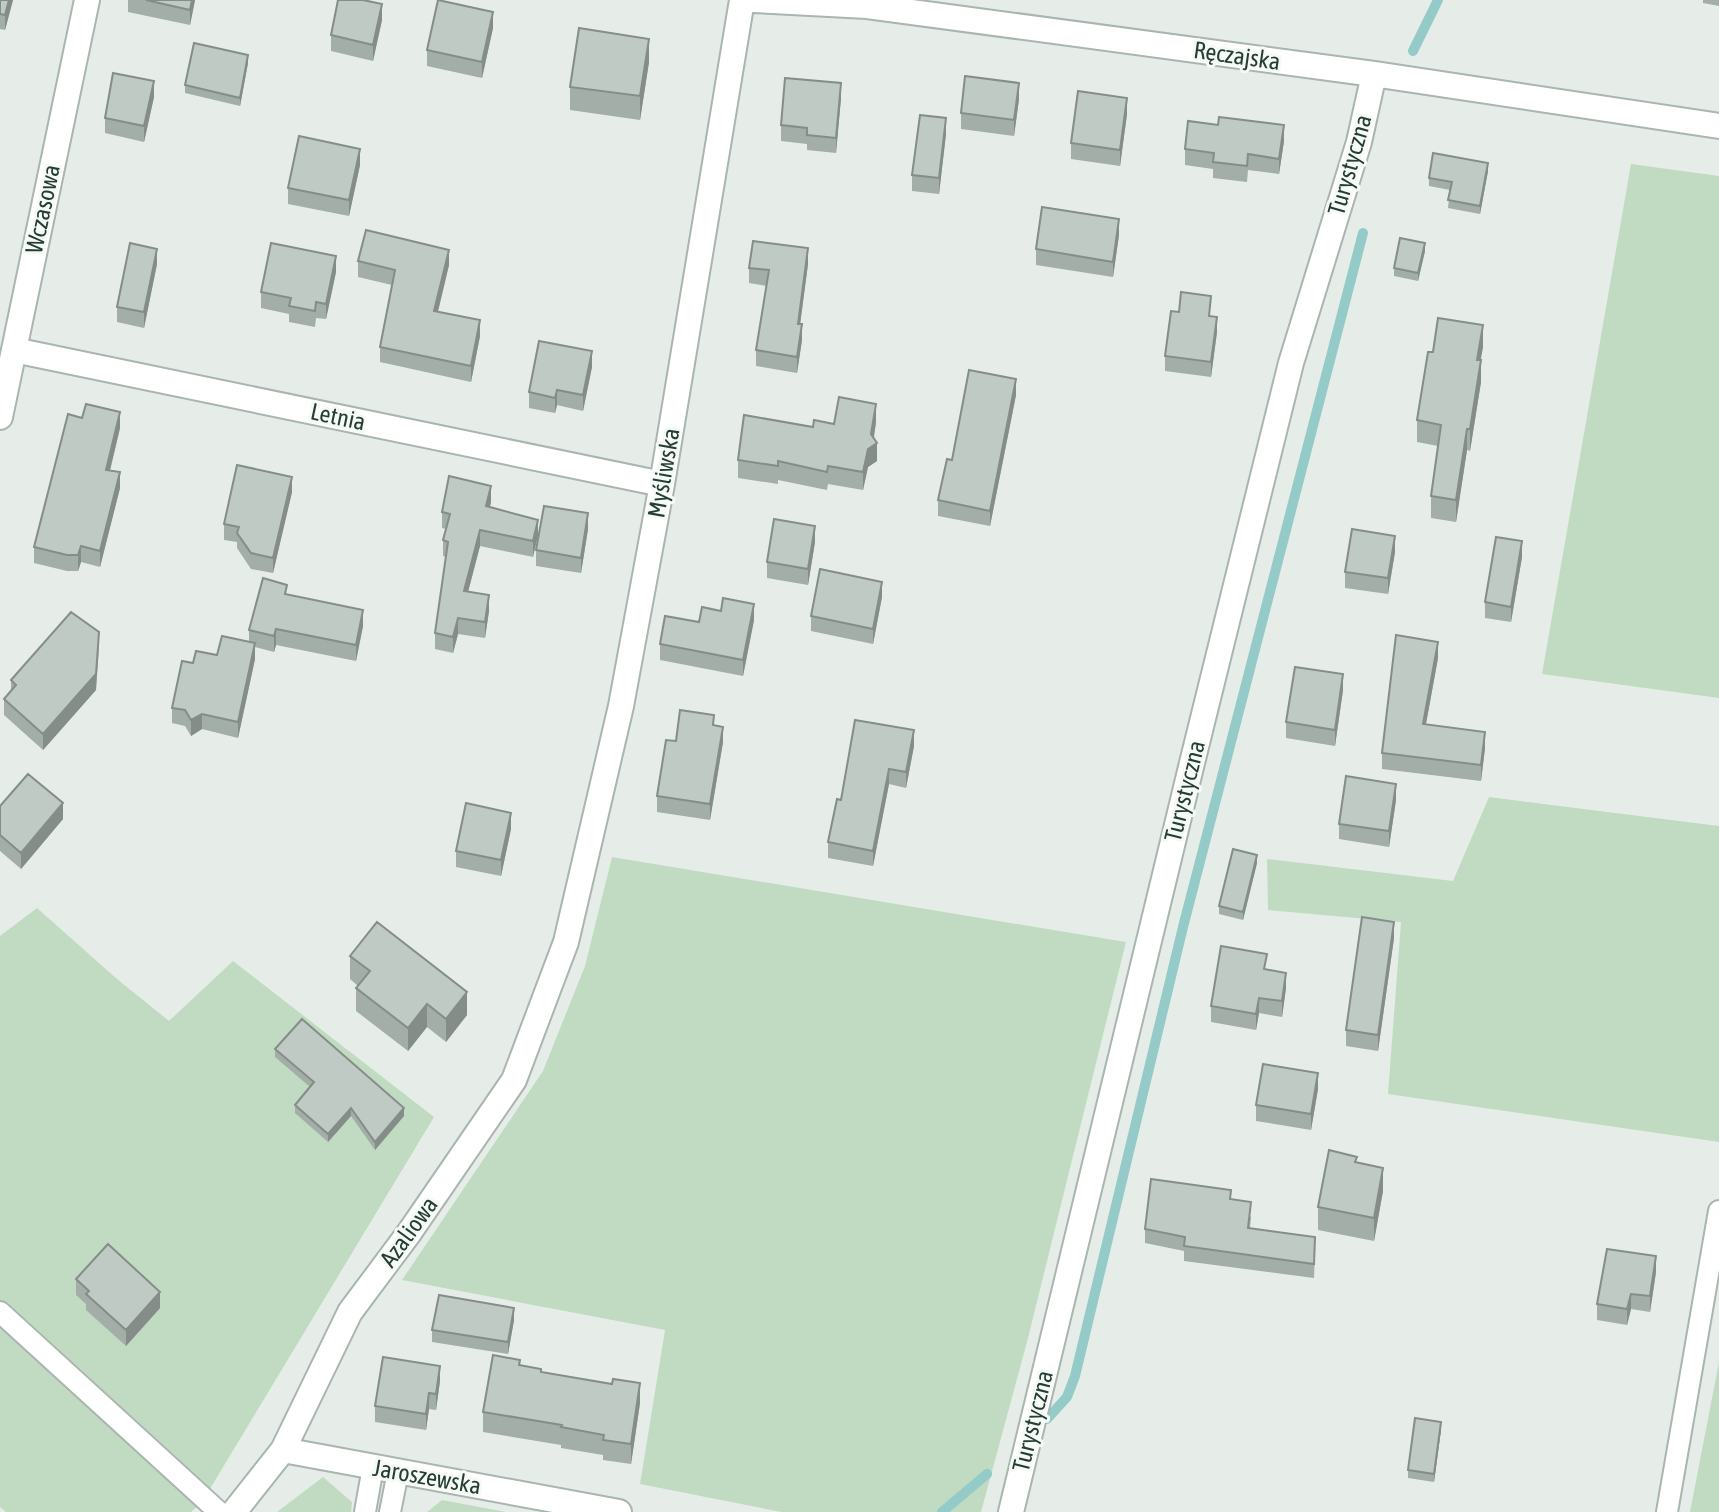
<svg xmlns="http://www.w3.org/2000/svg" width="1719" height="1512" viewBox="0 0 1719 1512" font-family="'Asap Condensed',sans-serif">
  <style>
    .green { fill: #c1dbc2 }
    .lines { fill: none; stroke-linecap: round; stroke-linejoin: round }
    .stream { stroke: #94cbc8; stroke-width: 10 }
    .lane-casing { stroke: #a9b5ae; stroke-width: 24 }
    .street-casing { stroke: #a9b5ae; stroke-width: 28 }
    .lane { stroke: #fff; stroke-width: 20 }
    .street { stroke: #fff; stroke-width: 24 }
    .wall { fill: #a3aea8 }
    .shaded-wall { fill: #858d88 }
    .building { fill: #becac3; stroke: #858d88; stroke-width: 2 }
    .labels { text-anchor: middle; stroke-width: 6; stroke-linejoin: round; paint-order: stroke }
    .street-label { font-size: 24px; fill: #263d32; stroke: #f6faf7 }
  </style>
  <rect width="100%" height="100%" fill="#e6ede8"/>
  <path class="green" d="M1631,164l88,12v522l-177,-24z
    M1489,797l230,29v316l-331,-48 13,-172 -133,-12 -1,-51 186,22z
    M612,857l514,85 -99,400 -46,170h-200l-141,-28 25,-154 -263,-50 141,-209 42,-105z
    M37,908l80,71 52,42 64,-60 201,156 -232,385 -11,10h-185l-6,-5v-571z
    M1719,1362v150h-29z
    M323,1477l29,25 -1,10h-74z
    M442,1500l64,12h-79z"/>
  <g class="lines">
    <path class="stream" d="M1413,51l25,-51
      M1047,1419l20,-22 8,-21 108,-449 180,-694
      M942,1512l45,-38"/>
    <g class="lane-casing">
      <path id="lane" d="M0,1312l219,200
        M365,1512l8,-45
        M390,1512l8,-40
        M1667,1512l52,-301"/>
    </g>
    <g class="street-casing">
      <path id="street" d="M754,0l113,6 507,68 345,52
        M14,350l648,134
        M0,417l87,-417
        M283,1450l336,62
        M234,1512l49,-62 67,-138 59,-79 105,-153 52,-138 55,-236 41,-222 80,-484
        M1011,1512l180,-745 100,-404 68,-221 15,-68"/>
    </g>
    <use href="#lane" class="lane"/>
    <use href="#street" class="street"/>
  </g>
  <path class="wall" d="M0,0h13l-8,30 -5,-1z
    M128,0h67l-5,25 -62,-13z
    M1703,0h16v6l-16,-3z
    M382,20l-9,41 -42,-10v-16z
    M493,28l-11,50 -55,-12v-16z
    M649,62l-9,58 -70,-10v-23z
    M248,63l-8,43 -55,-13v-8z
    M154,97l-10,45 -39,-9v-15z
    M841,98l-5,55 -29,-3v-6l-26,-3v-16z
    M1019,99l-5,37 -53,-7v-16z
    M1127,114l-7,52 -49,-7v-16z
    M946,134l-7,60 -27,-3v-16z
    M1284,141l-5,33 -31,-4 -1,12 -34,-4v-9l-28,-4v-16z
    M360,165l-11,51 -61,-12v-16z
    M1488,171l-8,43 -32,-6 2,-18 -21,-4v-8z
    M1119,235l-6,42 -77,-12v-16z
    M1425,251l-7,30 -24,-5v-8z
    M358,261l91,4 -11,47 42,24 -9,46 -91,-20v-15l12,-62 -34,-8z
    M157,264l-13,64 -27,-6v-15z
    M808,264l-8,60 2,16 -5,33 -41,-7v-16l11,-64 -18,-3v-15z
    M336,272l-10,47 -10,-1 -1,9 -26,-5v-8l-28,-6v-16z
    M1211,316l6,16 -6,45 -46,-6v-15z
    M1483,347l-3,13 1,22 -11,69 -3,-1 -11,72 -25,-4v-22l7,-50 -21,-4v-22l16,-68z
    M592,367l-9,44 -26,-6 -2,8 -26,-5v-16z
    M1016,395l-26,131 -52,-10v-16l14,-40z
    M876,422l-2,16 3,23 -9,6 -5,23 -35,-6 -1,6 -49,-10v4l-40,-6v-18l75,-33 21,-3z
    M120,428l-10,43 10,17 -20,79 -19,-5 -3,9h-11l-33,-8v-16z
    M292,492l-19,81 -22,-4 -14,-21v-6l-13,-2v-16z
    M491,502l-1,5 48,13 -5,37 -53,-11 -12,46 21,19 -4,27 -27,-4 -5,19 -18,-4v-16l11,-76 -3,-1v-16l3,-11 -4,-1v-16z
    M588,529l-7,44 -45,-7v-16z
    M815,542l-7,43 -41,-7v-16z
    M1395,552l-7,42 -43,-6v-16z
    M1522,557l-11,65 -26,-4v-16z
    M287,595l76,31 -7,35 -80,-16 -2,7 -19,-5v12l-17,79 -36,-9 -11,7 -6,-10 -13,-3v-15l21,-45 24,-8 32,-13v-12z
    M882,597l-9,47 -62,-13v-15z
    M754,620l-11,56 -83,-16v-16l39,-22z
    M99,648l-3,42 -53,60 -39,-35v-16l7,-8v-11z
    M1438,658l-12,66 59,24 -4,33 -99,-12v-16z
    M1343,690l-8,56 -49,-8v-16z
    M676,741l47,1 -13,78 -53,-8v-16z
    M914,746l-8,42 -17,-4 -16,82 -45,-8v-16l13,-42z
    M1396,800l-7,47 -50,-8v-15z
    M0,806l63,13 -42,50 -21,-18z
    M511,829l-10,47 -45,-9v-16z
    M1257,863l-14,57 -24,-6v-8z
    M1394,938l-16,113 -32,-5v-16z
    M350,956l117,59 -21,27 -19,-15 -19,24 -52,-40v-23l2,-2 -8,-7z
    M1267,969l19,19 -4,29 -23,-4 -3,17 -45,-8v-16z
    M275,1049l129,67 -29,34 -24,-34 -23,26 -33,-29v-8l15,-18 -35,-30z
    M1318,1089l-7,41 -55,-9v-16z
    M1357,1163l26,28 -9,50 -56,-11v-23z
    M1231,1200l20,17 -1,11 65,24 -1,26 -130,-17v-10l-39,-8v-14z
    M1656,1272l-6,40 -19,-3 -4,16 -30,-5v-16z
    M76,1279l84,29 -34,38 -40,-36v-6l-10,-9z
    M514,1320l-6,34 -76,-12v-12z
    M520,1366l120,37 -9,61 -28,-4v-5l-42,-7v-3l-78,-13v-20z
    M440,1381l-4,29 -7,-1 -3,21 -51,-8v-16z
    M1441,1430l-7,52 -26,-4v-8z"/>
  <path class="shaded-wall" d="M9,0h4l-8,30v-15z
    M192,0h3l-5,25v-15z
    M382,4v16l-9,41v-16z
    M493,12v16l-11,50v-16z
    M649,39v23l-9,58v-24z
    M248,55v8l-8,43v-8z
    M154,81v16l-10,45v-16z
    M841,83v15l-5,55v-15z
    M1019,83v16l-5,37v-16z
    M1127,98v16l-7,52v-16z
    M946,118v16l-7,60v-16z
    M1284,125v16l-5,33v-15z
    M360,149v16l-11,51v-16z
    M1488,163v8l-8,43v-8z
    M1119,219v16l-6,42v-15z
    M1425,243v8l-7,30v-8z
    M808,248v16l-10,76v-16z
    M157,249v15l-13,64v-16z
    M449,250v15l-15,62v-16z
    M336,256v16l-10,47v-15z
    M1217,317v15l-6,45v-15z
    M480,320v16l-9,46v-16z
    M802,324v16l-5,33v-16z
    M1483,325v22l-6,34v-21z
    M592,351v16l-9,44v-16z
    M1481,360v22l-11,69v-22z
    M1016,379v16l-26,131v-15z
    M557,390v15l-2,8v-15z
    M876,404v18l-4,24 5,-3v18l-9,6 -5,23v-18z
    M120,412v16l-14,58v-16z
    M1467,429v21l-11,72v-22z
    M120,472v16l-20,79v-16z
    M292,477v15l-19,81v-15z
    M491,486v16l-5,20v-16z
    M588,513v16l-7,44v-15z
    M538,520v16l-5,21v-16z
    M815,526v16l-7,43v-16z
    M480,530v16l-16,61v-16z
    M1395,536v16l-7,42v-16z
    M1522,541v16l-11,65v-15z
    M81,546v16l-3,9v-16z
    M882,582v15l-9,47v-15z
    M489,595v16l-4,27v-16z
    M754,604v16l-11,56v-16z
    M363,610v16l-7,35v-16z
    M458,618v16l-5,19v-16z
    M276,629v16l-2,7v-16z
    M99,632l-3,58 -53,60v-16z
    M1438,642v16l-15,82v-16z
    M255,643v16l-17,79v-16z
    M1343,674v16l-8,56v-16z
    M202,714v15l-11,7v-16z
    M723,727v15l-13,78v-16z
    M914,730v16l-8,42v-16z
    M1485,732v16l-4,33v-16z
    M889,769v15l-16,82v-15z
    M1396,784v16l-7,47v-16z
    M63,803v16l-42,50v-16z
    M511,813v16l-10,47v-16z
    M1257,855v8l-14,57v-8z
    M1394,922v16l-16,113v-16z
    M1286,973v15l-4,29v-16z
    M467,992v23l-21,27v-23z
    M1259,998v15l-3,17v-16z
    M427,1004v23l-19,24v-23z
    M1318,1073v16l-7,41v-16z
    M351,1108v8l-23,26v-8z
    M404,1108v8l-29,34v-8z
    M1383,1168v23l-9,50v-23z
    M1656,1256v16l-6,40v-16z
    M160,1292v16l-34,38v-16z
    M1631,1294v15l-4,16v-16z
    M514,1308v12l-6,34v-12z
    M440,1366v15l-4,29v-16z
    M640,1383v20l-9,61v-20z
    M429,1393v16l-3,21v-16z
    M1441,1422v8l-7,52v-8z"/>
  <path class="building" d="M0,0h9l-4,15 -5,-1z
    M146,0h46l-2,10z
    M338,0h25l19,4 -9,41 -42,-10z
    M438,0l55,12 -11,50 -55,-12z
    M579,28l70,11 -9,57 -70,-9z
    M194,43l54,12 -8,43 -55,-13z
    M113,73l41,8 -10,45 -39,-8z
    M965,76l54,7 -5,37 -53,-7z
    M785,78l56,5 -5,55 -29,-3v-7l-26,-3z
    M1078,91l49,7 -7,52 -49,-7z
    M920,115l26,3 -7,60 -27,-3z
    M1219,117l65,8 -5,34 -31,-5 -1,12 -34,-4 1,-9 -29,-4 3,-28 30,4z
    M299,136l61,13 -11,51 -61,-12z
    M1433,153l55,10 -8,43 -32,-6 4,-18 -23,-4z
    M1042,207l77,12 -6,43 -77,-13z
    M366,230l83,20 -15,61 46,9 -9,46 -91,-19 15,-77 -37,-9z
    M1400,238l25,5 -7,30 -24,-5z
    M753,241l55,7 -10,76h4l-5,33 -41,-7 13,-80 -20,-2z
    M130,243l27,6 -13,63 -27,-5z
    M271,243l65,13 -10,48 -10,-2 -1,9 -26,-5 2,-8 -30,-6z
    M1181,292l30,4 -2,20 8,1 -6,45 -46,-6 6,-45 8,1z
    M1438,318l45,7 -6,35h4l-11,69h-3l-11,71 -25,-4 10,-71 -24,-5 11,-68h5z
    M539,341l53,10 -9,44 -26,-5 -2,8 -26,-6z
    M969,370l47,9 -26,132 -52,-11 9,-41 5,1z
    M839,397l37,7 -5,30 6,9 -9,6 -5,23 -35,-6 -1,6 -49,-11v5l-40,-6 6,-45 69,12 1,-7 20,4z
    M86,404l34,8 -14,58 14,2 -20,79 -19,-5 -3,9h-11l-33,-8 34,-133 14,4z
    M237,465l55,12 -19,81 -22,-5 -14,-20 2,-6 -15,-3z
    M449,476l42,10 -5,20 52,14 -5,21 -53,-11 -16,61 25,4 -4,27 -27,-4 -5,19 -18,-4 13,-91 -5,-2 7,-26 -8,-2z
    M544,506l44,7 -7,45 -45,-8z
    M774,519l41,7 -7,43 -41,-7z
    M1352,529l43,7 -7,42 -43,-6z
    M1496,537l26,4 -11,66 -26,-5z
    M820,569l62,13 -9,47 -62,-13z
    M263,578l24,7 -2,9 78,16 -7,35 -80,-16 -2,7 -25,-6z
    M723,598l31,6 -11,56 -83,-16 5,-28 34,6 3,-15 19,4z
    M71,612l28,20 -3,42 -53,60 -39,-35 12,-14 -5,-5z
    M1396,635l42,7 -15,82 62,8 -4,33 -99,-12z
    M222,636l33,7 -17,79 -36,-8 -11,6 -6,-10 -13,-2 10,-47 11,2 3,-12 21,4z
    M1295,667l48,7 -8,56 -49,-8z
    M680,710l34,5 -1,10 10,2 -13,77 -53,-8 9,-56 10,1z
    M855,720l59,10 -8,42 -17,-3 -16,82 -45,-9 9,-43 4,1z
    M28,774l35,29 -42,50 -21,-18v-29z
    M1346,776l50,8 -7,47 -50,-7z
    M466,803l45,10 -10,47 -45,-9z
    M1233,849l24,6 -14,57 -24,-6z
    M1362,917l32,5 -16,113 -32,-5z
    M377,922l90,70 -21,27 -19,-15 -19,24 -52,-40 14,-17 -20,-15z
    M1221,946l46,8 -3,15 22,4 -4,28 -23,-3 -3,16 -45,-8z
    M302,1019l102,89 -29,34 -24,-34 -23,26 -33,-29 19,-23 -39,-33z
    M1263,1064l55,9 -7,41 -55,-9z
    M1329,1150l28,7 -2,5 28,6 -9,50 -56,-11z
    M1151,1179l80,11 -1,9 21,3 -3,26 67,9 -1,27 -130,-18 1,-9 -40,-8z
    M108,1244l52,48 -34,38 -40,-36 3,-3 -13,-12z
    M1607,1249l49,7 -6,40 -19,-2 -4,15 -30,-5z
    M439,1295l75,13 -6,34 -76,-12z
    M493,1355l27,5 -1,5 22,4v3l71,12 1,-5 27,4 -9,61 -28,-4 1,-5 -43,-8 1,-2 -79,-13z
    M383,1357l57,9 -4,28 -7,-1 -3,21 -51,-8z
    M1415,1418l26,4 -7,52 -26,-4z"/>
  <g class="labels">
    <g class="street-label">
      <text transform="translate(1237 56) rotate(8)" y="8">Ręczajska</text>
      <text transform="translate(1350 165) rotate(-74)" y="8">Turystyczna</text>
      <text transform="translate(43 209) rotate(-78)" y="8">Wczasowa</text>
      <text transform="translate(338 417) rotate(12)" y="8">Letnia</text>
      <text transform="translate(664 473) rotate(-80)" y="8">Myśliwska</text>
      <text transform="translate(1185 791) rotate(-76)" y="8">Turystyczna</text>
      <text transform="translate(409 1232) rotate(-54)" y="8">Azaliowa</text>
      <text transform="translate(1033 1421) rotate(-76)" y="8">Turystyczna</text>
      <text transform="translate(427 1477) rotate(10)" y="8">Jaroszewska</text>
    </g>
  </g>
</svg>
